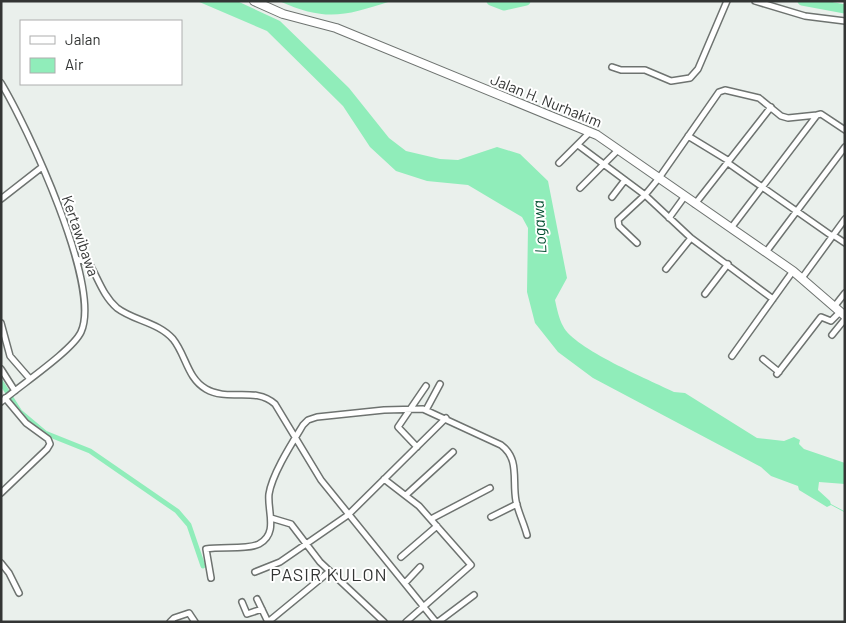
<svg xmlns="http://www.w3.org/2000/svg" width="846" height="623" viewBox="0 0 846 623" font-family="Barlow,sans-serif">
  <style>
    .water { fill: #90edba }
    .lines { fill: none; stroke-linecap: round; stroke-linejoin: round }
    .stream { stroke: #90edba; stroke-width: 1 }
    .canal { stroke: #90edba; stroke-width: 5 }
    .river { stroke: #90edba; stroke-width: 9 }
    .minor-casing { stroke: #6e7370; stroke-width: 8 }
    .secondary-casing { stroke: #6e7370; stroke-width: 10 }
    .minor { stroke: #fff; stroke-width: 5 }
    .secondary { stroke: #fff; stroke-width: 8 }
    .labels { text-anchor: middle; stroke-width: 4; stroke-linejoin: round; paint-order: stroke }
    .street-label { font-size: 15px; fill: #333534; stroke: #fff }
    .water-label { font-size: 16px; font-style: italic; fill: #004e2f; stroke: #fff }
    .quarter-label { font-size: 18px; letter-spacing: 1px; fill: #333534; stroke: #fff }
  </style>
  <rect width="100%" height="100%" fill="#eaf0ec"/>
  <path class="water" d="M197,1h40l43,20 69,67 40,50 17,13 34,8 18,1 39,-13 23,7 28,27 19,97 -12,22c2,9 4,19 8,26 11,23 87,54 111,66l11,1 72,45 27,3 10,-4 6,3 -1,4 5,5 41,14v21l-26,-2 -1,8 12,11 1,4 -4,2 -28,-17 -1,-4 -27,-10 -10,-9 -168,-89 -35,-26 -23,-29 -8,-31 1,-64 -6,-11 -54,-32 -41,-4 -31,-10 -26,-24 -27,-41 -76,-75z
    M279,1h112c-46,15 -65,21 -112,0z"/>
  <g class="lines">
    <path class="stream" d="M830,504l15,8"/>
    <path class="canal" d="M1,382l19,30 25,21 45,18 87,60 12,14 14,41"/>
    <path class="river" d="M491,1l13,5 22,-5
      M802,1l43,8"/>
    <g class="minor-casing">
      <path id="minor" d="M755,1l50,15 40,5
        M612,67l9,3h24l26,11 19,-3 8,-9 29,-68
        M1,83c26,43 101,203 80,249 -9,19 -62,54 -80,70
        M817,115l4,-1 24,16
        M688,136l41,25
        M578,145l67,50 46,43 82,61
        M559,163l31,-31
        M728,163l104,73
        M580,188l38,-38
        M612,197l13,-17
        M1,199l41,-32
        M695,204l76,-97
        M669,218l16,-22
        M833,235l12,8
        M637,243l-18,-17 -1,-6 27,-25 14,-17 60,-86 6,-2 34,8 22,18 7,2 29,-3 -86,113
        M766,252l79,-105
        M77,259l12,4c9,15 14,33 28,45 17,13 41,14 56,31 13,16 14,39 33,50 22,13 49,-3 69,15l46,76 115,142
        M666,269l25,-31
        M802,278l43,-59
        M705,294l23,-30
        M834,307l11,-14
        M1,323l9,33 20,23
        M832,335l13,-16
        M732,356l61,-85
        M763,359l16,13
        M1,369l14,22
        M777,374l44,-57 10,4 9,-9
        M426,410l14,-26
        M417,447l-19,-20 28,-41
        M384,479l35,27 52,59 -65,57
        M1,493l46,-44 3,-5 -2,-5 -22,-16 -21,-25
        M406,495l47,-43
        M491,517l26,-13
        M271,518l20,6 29,38 64,60
        M431,519l59,-31
        M401,557l36,-31
        M1,563l8,10 10,20
        M255,572l25,-10 68,-47 98,-97
        M211,578l-5,-29c15,-3 41,1 53,-5 20,-11 8,-33 10,-50 3,-20 23,-51 34,-69l5,-5 9,-3 67,-7 39,-1 78,36c19,14 11,35 15,56 2,11 8,22 11,34
        M405,583l15,-16
        M257,599l11,23
        M242,602l5,12 15,-5
        M170,622l4,-4 15,-5 6,9
        M268,622l62,-51
        M438,622l36,-27"/>
    </g>
    <g class="secondary-casing">
      <path id="secondary" d="M254,1l29,13 53,14 261,107 196,136 52,45"/>
    </g>
    <use href="#minor" class="minor"/>
    <use href="#secondary" class="secondary"/>
  </g>
  <g class="labels">
    <g class="street-label">
      <text transform="translate(546 101) rotate(22)" y="5">Jalan H. Nurhakim</text>
      <text transform="translate(80 236) rotate(71)" y="5">Kertawibawa</text>
    </g>
    <g class="water-label">
      <text transform="translate(539 227) rotate(-93)" y="6">Logawa</text>
    </g>
    <g class="quarter-label">
      <text x="329" y="581">PASIR KULON</text>
    </g>
  </g>
  <rect width="846" height="623" fill="none" stroke="#333534" stroke-width="5"/>
  <rect x="20" y="20" width="162" height="65" fill="#ffffff" stroke="#adaeae"/>
  <rect x="30" y="36" width="25" height="8" fill="#ffffff" stroke="#adaeae"/>
  <text x="65" y="45" font-size="15" fill="#333534">Jalan</text>
  <rect x="30" y="58" width="25" height="15" fill="#90edba" stroke="#adaeae"/>
  <text x="65" y="70" font-size="15" fill="#333534">Air</text>
</svg>
